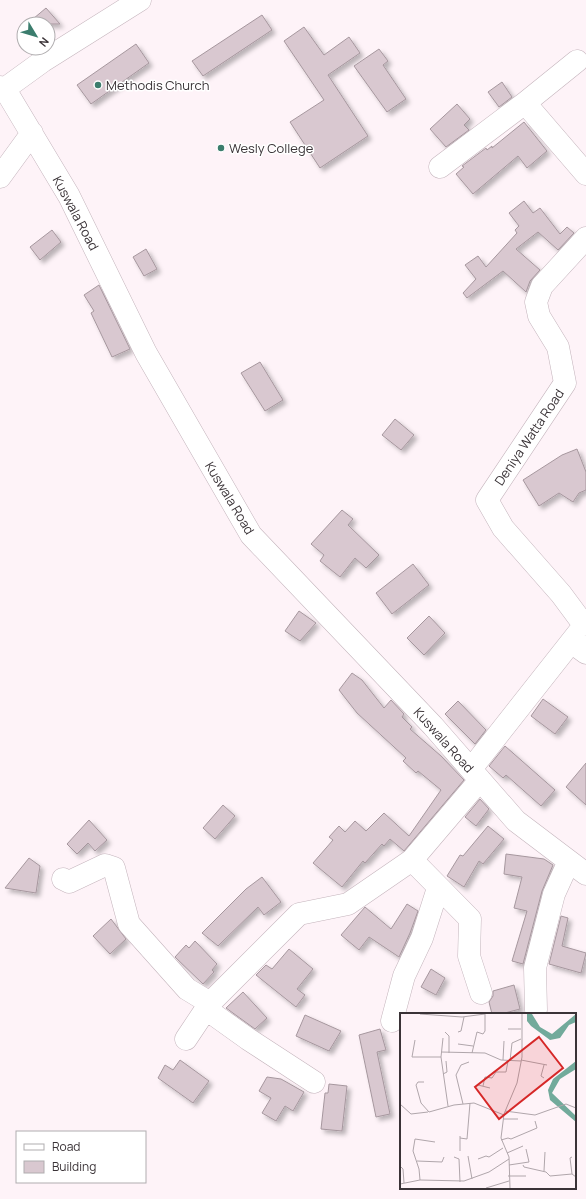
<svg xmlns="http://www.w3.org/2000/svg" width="586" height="1199" viewBox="0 0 586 1199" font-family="Manrope,sans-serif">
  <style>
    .building { fill: #d9c8d0; stroke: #a6979e; filter: url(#shadow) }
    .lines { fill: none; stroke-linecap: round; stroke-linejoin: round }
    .minor-casing { stroke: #c4b4bc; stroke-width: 23 }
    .minor { stroke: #fff; stroke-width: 22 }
    .poi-dot { fill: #3b7d6d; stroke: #fff; stroke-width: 1.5 }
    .labels { text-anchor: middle; stroke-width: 3; stroke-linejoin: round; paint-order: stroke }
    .poi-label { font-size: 13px; fill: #3a3337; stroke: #fff; text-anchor: start }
    .street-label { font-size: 13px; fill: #3a3337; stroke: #fff }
    .inset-road { fill: none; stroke: #b0a6ab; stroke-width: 1 }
    .view { fill: #d62828; fill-opacity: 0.15; stroke: #d62828; stroke-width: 2 }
    .inset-edge { fill: none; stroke: #3a3337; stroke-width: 2 }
  </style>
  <defs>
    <filter id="shadow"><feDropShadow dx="3.5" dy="3.5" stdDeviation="2" flood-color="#0004"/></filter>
  </defs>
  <rect width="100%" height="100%" fill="#fef3f8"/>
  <path class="building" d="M46,8l14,16h-33z
    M262,15l10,15 -69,46 -11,-15z
    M304,27l20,28 25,-18 11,16 -32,22 40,61 -48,32 -30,-46 34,-22 -40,-59z
    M136,44l13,19 -58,41 -14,-19z
    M379,49l9,12 -5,4 23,34 -19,13 -33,-46z
    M502,82l10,15 -13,10 -11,-15z
    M457,104l13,15 -6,6 5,5 -23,17 -16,-18z
    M524,122l23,29 -20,17 -9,-12 -45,38 -17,-20 8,-7 -2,-1 24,-18 1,2 5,-4v2z
    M524,201l9,12 7,-5 20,26 7,-7 7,6 -16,17 -20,-18 -22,17 24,21 -10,11 -4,11 -23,-21 -36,27 -4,-5 13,-14 -11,-14 13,-9 8,11 31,-34 -2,-3 4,-4 -10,-13z
    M52,230l9,12 -21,18 -10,-13z
    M146,249l11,20 -13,7 -11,-19z
    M99,285l31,64 -18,8 -21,-44 3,-2 -10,-16z
    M260,362l23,38 -18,11 -24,-38z
    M395,419l19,16 -13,15 -19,-15z
    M577,449l9,23v18l-7,3 -6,9 -14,-9 -20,13 -16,-26 39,-25z
    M342,510l11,9 -5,6 31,30 -13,13 -11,-10 -15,19 -20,-16 4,-6 -13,-11z
    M413,564l16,21 -37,29 -16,-21z
    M299,611l17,12 -16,18 -15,-10z
    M429,616l16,17 -21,22 -17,-17z
    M352,673l10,7 22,28 7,-8 13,14 -2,3 10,10 -2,2 31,27 23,24 -60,71 -14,-12 -6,7 -2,-2 -17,19 -2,-2 -21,26 -29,-24 20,-23 -4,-3 10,-11 6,6 10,-11 11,10 18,-18 25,23 32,-46 -23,-19 -2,2 -13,-12 3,-3 -49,-45 -18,-23z
    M543,699l25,18 -13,17 -24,-18z
    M458,701l28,29 -11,14 -30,-30z
    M505,746l50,44 -14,16 -35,-31 -3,3 -14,-12z
    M586,763v42l-20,-18z
    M480,799l9,10 -13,17 -11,-9z
    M223,805l12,11 -20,23 -12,-11z
    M89,820l18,20 -12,11 -7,-8 -11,11 -10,-10z
    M488,826l16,13 -21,25 -4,-3 -15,26 -17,-11 13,-21 3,1z
    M506,854l38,5 9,6 -11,26 -19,73 -11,-3 15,-50 -13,-3 8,-31 -18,-3z
    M29,858l11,8 -4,27 -31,-5z
    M262,877l19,25 -17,13 -6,-8 -40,39 -16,-13 44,-44z
    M407,904l11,7 -8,22 -11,24 -30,-20 -10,13 -18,-15 24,-28 26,22z
    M561,916l7,2 -6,28 24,7 -5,20 -32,-9z
    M111,919l15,20 -16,15 -17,-18z
    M195,941l22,23 -5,6 2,2 -11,12 -28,-27 11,-12 3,3z
    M289,949l24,20 -16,20 8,6 -9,12 -40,-32 10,-10 6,4z
    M431,969l14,9 -9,17 -15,-8z
    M514,985l6,24 -19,5h-9l-3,-12 4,-6v-5z
    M243,992l24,26 -12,11 -29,-21z
    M305,1015l36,16 -12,20 -33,-15z
    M380,1029l6,21 -9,2 13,62 -14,3 -17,-82z
    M180,1060l29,21 -16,22 -35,-25 7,-13 8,5z
    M267,1077l14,2 23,13 -11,19 -8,-5 -9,15 -14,-8 9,-15 -12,-7z
    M329,1084l18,2 -5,45 -21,-2 4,-36h3z"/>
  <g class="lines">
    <g class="minor-casing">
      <path id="minor" d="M0,87l9,9 60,100 77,157 105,182 182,191 83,95 70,53
        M3,90l40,-29 97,-61
        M525,103l61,71
        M440,167l85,-64 52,-42
        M0,177l32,-44
        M584,625l-23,-31 -58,-66 -16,-28 78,-117 -7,-36 -19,-31 -3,-14 6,-16 44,-48
        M571,642l15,11
        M471,769l115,-146
        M412,860l58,59 -1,37 12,37
        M63,879l6,3 36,-17 9,3 15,56 58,65 23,14
        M206,1009l42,30 66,43
        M536,1010l-1,-42 19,-74 15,-33
        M392,1021l12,-45 18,-38 16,-50
        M186,1039l24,-36 89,-89 49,-10 64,-44 68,-80"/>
    </g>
    <use href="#minor" class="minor"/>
  </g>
  <g class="poi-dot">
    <circle cx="98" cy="85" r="4"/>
    <circle cx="221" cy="148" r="4"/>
  </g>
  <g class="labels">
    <g class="poi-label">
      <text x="106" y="90">Methodis Church</text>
      <text x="229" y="153">Wesly College</text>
    </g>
    <g class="street-label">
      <text transform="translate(76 213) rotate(62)" y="5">Kuswala Road</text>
      <text transform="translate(529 437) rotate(-56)" y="5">Deniya Watta Road</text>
      <text transform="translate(230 498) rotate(59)" y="5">Kuswala Road</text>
      <text transform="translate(444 740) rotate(48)" y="5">Kuswala Road</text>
    </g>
  </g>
  <g transform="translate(400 1013)">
    <rect width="176" height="176" fill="#fef3f8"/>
    <path d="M127,1h5l8,13 12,7 24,-20v8l-7,3 -9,13 -10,2 -19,-14 -4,-5zM176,48v8l-16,10 -8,14 24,23v6l-26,-22 -2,-10 5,-11z" fill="#72aa9b"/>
    <path class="inset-road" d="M20,1l42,3 23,-3M108,16h13M45,19l4,4v17M58,19l3,-1 3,-14M43,25l-2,19 7,49M15,27l-3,17h29M58,31l15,2M41,39l44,1 16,7 20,1M72,40l5,-21 6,2 2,-3v-17M103,47l1,-19M121,47l26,5M110,48l2,-18 9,-4M43,61l4,-2 -1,-11M144,65l-3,-2 3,-11M24,69h-6l-2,3 5,18 8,9 25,-7 20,-2 30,12M78,72l12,3M83,73l2,-9 7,1 4,-6h10l2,-11M0,91l11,10 17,-2M63,91l-7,-29 5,-10 8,-3M105,98l30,4 31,-11 10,4M103,106h15M60,123v15M60,125l7,1 3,-36M101,127l7,-2 3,1 26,-11 -2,-7M107,140l16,-7M68,143l4,23M54,144l5,2 1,23M172,144l-2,1 2,16M78,146l8,-3 3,1 14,-9M17,148l25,1 2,-5M109,152l20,-3 -3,-13M123,152l1,2 22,5 4,4 22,-2 4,3M0,153l3,3 1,14M144,158l1,-19M108,163h18M20,167l-1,-11 -6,-18 2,-12 20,3M0,171l20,-4 44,1 25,-9 20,-13M86,175l23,-7M110,175l-1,-31 -8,-19 3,-24 13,-31 5,-26v-43"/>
    <path class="view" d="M139,24l24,31 -64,51 -24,-32z"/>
    <rect width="176" height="176" class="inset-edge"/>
  </g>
  <rect x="16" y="1131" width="130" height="52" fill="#ffffff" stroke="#b0adaf"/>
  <rect x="24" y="1144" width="20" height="6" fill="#ffffff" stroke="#b0adaf"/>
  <text x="52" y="1151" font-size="12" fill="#3a3337">Road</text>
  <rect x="24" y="1161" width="20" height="12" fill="#d9c8d0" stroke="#b0adaf"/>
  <text x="52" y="1171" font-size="12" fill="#3a3337">Building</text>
  <g transform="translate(36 36) rotate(128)"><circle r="19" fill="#ffffff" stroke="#b0adaf"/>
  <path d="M0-3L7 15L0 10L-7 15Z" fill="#3b7d6d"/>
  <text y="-6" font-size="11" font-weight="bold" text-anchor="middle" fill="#3a3337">N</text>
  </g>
</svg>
